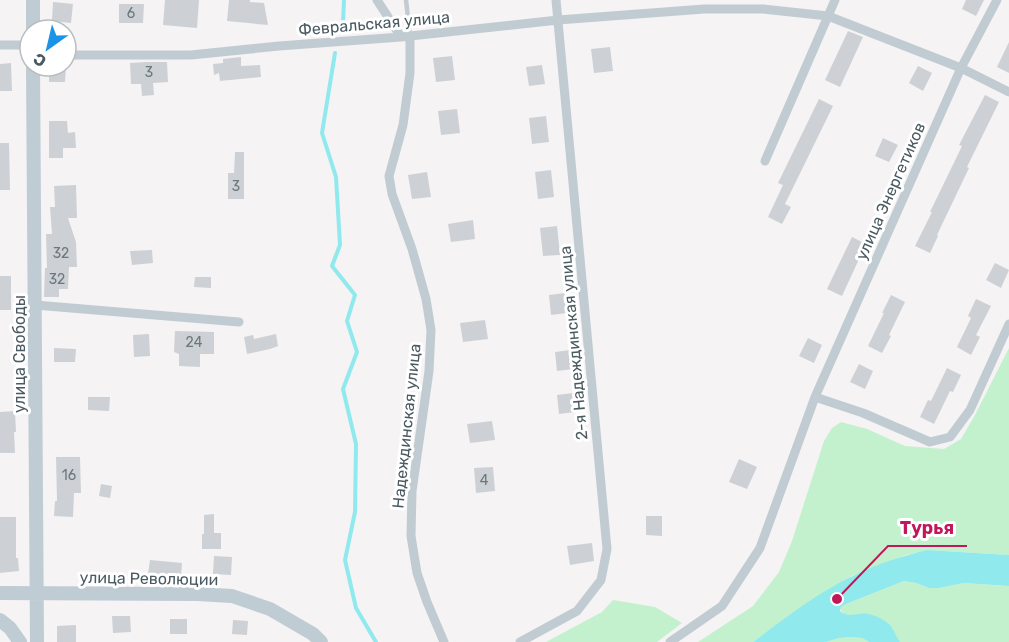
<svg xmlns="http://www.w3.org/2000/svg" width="1009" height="642" viewBox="0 0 1009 642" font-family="Rubik,sans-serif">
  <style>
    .green { fill: #c3f1ce }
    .water { fill: #90e9ed }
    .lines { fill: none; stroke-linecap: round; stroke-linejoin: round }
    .stream { stroke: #90e9ed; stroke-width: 4 }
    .building { fill: #cdd1d5 }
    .lane { stroke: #c1ccd2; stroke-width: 4.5 }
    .street { stroke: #c1ccd2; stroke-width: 9 }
    .secondary { stroke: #bfccd4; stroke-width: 14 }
    .labels { text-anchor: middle; stroke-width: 6; stroke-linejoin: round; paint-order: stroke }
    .number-label { font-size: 14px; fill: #6b787e }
    .street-label { font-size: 16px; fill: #4a5a61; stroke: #fff }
    .leader { fill: none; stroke: #c2185b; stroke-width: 2 }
    .callout-dot { fill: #c2185b; stroke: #fff; stroke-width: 2 }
    .callout-label { font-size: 18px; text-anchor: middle; font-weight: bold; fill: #c2185b; stroke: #fff; stroke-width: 6; stroke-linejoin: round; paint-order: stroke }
  </style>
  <rect width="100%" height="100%" fill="#f5f3f3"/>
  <path class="green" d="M1009,348v207l-82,-5 -21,5 -54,21 -61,38 -38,28h-55l55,-36 26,-34 13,-31 32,-100 8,-13 9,-6 26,7 38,17 39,3 17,-10 14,-24z
    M904,581l12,2 13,5h10l25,-5 45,3v56h-109l-33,-28c-9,1 -25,6 -27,-7l6,-3z
    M613,600l42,7 27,16 -25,19h-111l56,-30z
    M850,637l12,1 7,4h-43l13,-4z"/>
  <path class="water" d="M927,550l82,5v31l-45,-3 -25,5h-10l-13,-5 -12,-2 -58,23 -5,3 -1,4c9,8 18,1 28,3 7,1 17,6 22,11 4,5 6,12 10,17h-31l-7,-4 -12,-1 -11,1 -13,4h-73c32,-24 64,-49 100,-66 24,-12 49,-20 74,-26z"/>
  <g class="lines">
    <path class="stream" d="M343,23l1,-23
      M335,53l-13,80 14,44 4,68 -8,21 23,29 -8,26 10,31 -14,37 13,55 -1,68 -10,48 11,48 20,34"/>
  </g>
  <path class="building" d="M165,0h34l-2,28 -34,-3z
    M229,0h21v2l14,1 4,22 -41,-4z
    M966,0h18l-8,16 -14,-7z
    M53,2l20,2 -2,19 -19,-2z
    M119,4h25l-1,19h-24z
    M848,31l15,6 -23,50 -15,-7z
    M1009,42v31l-12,-6z
    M610,47l3,24 -19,2 -3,-24z
    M452,56l3,24 -19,2 -3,-24z
    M241,57v9l19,-1 1,12 -41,4 -1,-8 -5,2 -1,-11 10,-1v-4z
    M147,62h20l1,20 -15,1 1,12 -12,1 -1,-12h-10l-1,-21z
    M11,63l1,28h-12v-27z
    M542,65l3,19 -16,2 -3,-19z
    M49,66h17l-1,16h-16z
    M918,66l14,7 -9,18 -14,-8z
    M985,95l14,7 -32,65 2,1 -32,67 1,1 -8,17 -15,-7 17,-34h-2l32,-66 -3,-1z
    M819,99l14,7 -48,98 6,3 -9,17 -14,-7 15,-32 -5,-2z
    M457,109l3,24 -19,2 -3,-24z
    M546,116l3,26 -17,2 -3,-26z
    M49,121h18l1,12 7,-1 1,16h-13v10h-14z
    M883,138l15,7 -9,17 -14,-6z
    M0,143h9l1,47h-10z
    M235,152h9v47h-16v-26h6z
    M551,170l3,27 -16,2 -3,-27z
    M427,172l4,25 -19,2 -4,-24z
    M76,185l1,33h-9l8,24 1,25h-8l-1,22h-9v8h-15l1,-29h2l-1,-34h6l-2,-27h5l-1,-21z
    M473,220l2,19 -24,3 -3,-18z
    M557,226l3,29 -17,1 -3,-28z
    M852,237l14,7 -24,52 -15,-7z
    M152,250l1,13 -21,2 -2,-14z
    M995,263l14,7 -8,18 -15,-8z
    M0,276h11v34h-11z
    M195,277h16v11l-17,-1z
    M565,293l2,20 -16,2 -2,-20z
    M891,295l14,7 -16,33 2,1 -9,17 -14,-7 16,-33h-2z
    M976,299l15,7 -15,29 4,2 -9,18 -14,-8 14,-29 -3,-2z
    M485,320l3,19 -25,3 -3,-19z
    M175,331l39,1v22h-14v13l-21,-1v-12l-5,-2z
    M149,334l1,22 -16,1 -1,-22z
    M276,334l2,12 -8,3 -23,5 -3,-17 9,-2 1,4z
    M808,338l14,7 -8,18 -15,-7z
    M54,348l22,1 -1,13h-21z
    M571,350l2,19 -16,2 -2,-19z
    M859,364l14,7 -8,18 -15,-7z
    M947,368l14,7 -8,17 -3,-1 -16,33 -14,-7 8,-17 3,1z
    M573,393l2,19 -16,2 -2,-19z
    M88,397h22l-1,14 -21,-1z
    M15,411l1,21h-2l1,21h-15v-41z
    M492,421l3,19 -25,3 -3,-19z
    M56,457h24l1,36h-7l-1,24 -19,-1 1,-15h2z
    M739,459l18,8 -10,22 -18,-7z
    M493,467l2,24 -19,2 -2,-25z
    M101,484l11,2 -2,12 -11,-2z
    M214,514v19h7v16h-19v-15h2v-19z
    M646,516h16v20l-16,-1z
    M0,517h16v41h2l1,13 -19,2z
    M592,543l2,18 -24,4 -3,-19z
    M214,556l18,1 -1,18 -18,-1z
    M150,560l32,3 -1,14 -33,-3z
    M112,616h18l1,16 -18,1z
    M170,619h17v15h-17z
    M233,620l15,1 -1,14 -15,-1z
    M76,625v17h-19v-16z"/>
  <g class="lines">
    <path class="lane" d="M406,0l4,36"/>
    <path class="street" d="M377,0l24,37
      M410,36v37l-7,52 -14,51 3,18 20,55 14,50 5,31 -2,41 -17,120 -1,45 6,37 10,29 17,40
      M0,45h25l5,4
      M66,55h125l88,-9 122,-9 157,-17 146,-11h59l65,7 133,52 48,24
      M765,161l70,-161
      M35,305l204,17
      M815,397l48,16 67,29 20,-5 20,-27 39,-86
      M520,642l57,-31 24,-31 6,-31 -51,-549
      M670,642l52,-36 38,-58 55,-151 146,-329 36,-68"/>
    <path class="secondary" d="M33,0v30
      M33,66l4,576
      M0,593l197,1 35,2 38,13 43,25 8,8
      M0,620l10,8 10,14"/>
  </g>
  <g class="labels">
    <g class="number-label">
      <text x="131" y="18">6</text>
      <text x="149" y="77">3</text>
      <text x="236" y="191">3</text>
      <text x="61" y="258">32</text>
      <text x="57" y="284">32</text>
      <text x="194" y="347">24</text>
      <text x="69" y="480">16</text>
      <text x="484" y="485">4</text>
    </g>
    <g class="street-label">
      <text transform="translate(374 23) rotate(-5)" y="6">Февральская улица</text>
      <text transform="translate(890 191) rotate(-66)" y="6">улица Энергетиков</text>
      <text transform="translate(573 343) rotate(-95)" y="6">2-я Надеждинская улица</text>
      <text transform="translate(19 354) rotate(-90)" y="6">улица Свободы</text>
      <text transform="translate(406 426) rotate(-84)" y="6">Надеждинская улица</text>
      <text transform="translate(149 578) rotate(1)" y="6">улица Революции</text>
    </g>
  </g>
  <path class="leader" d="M837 599L888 546H967"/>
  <circle class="callout-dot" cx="837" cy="599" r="6"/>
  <g class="callout-label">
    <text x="927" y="534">Турья</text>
  </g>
  <g transform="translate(48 48) rotate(214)"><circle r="28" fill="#ffffff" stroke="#b7bdc0" stroke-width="1.5"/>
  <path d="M0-4.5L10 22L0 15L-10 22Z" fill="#1b94e7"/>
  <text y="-9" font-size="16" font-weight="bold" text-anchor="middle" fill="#4a5a61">С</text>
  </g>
</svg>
